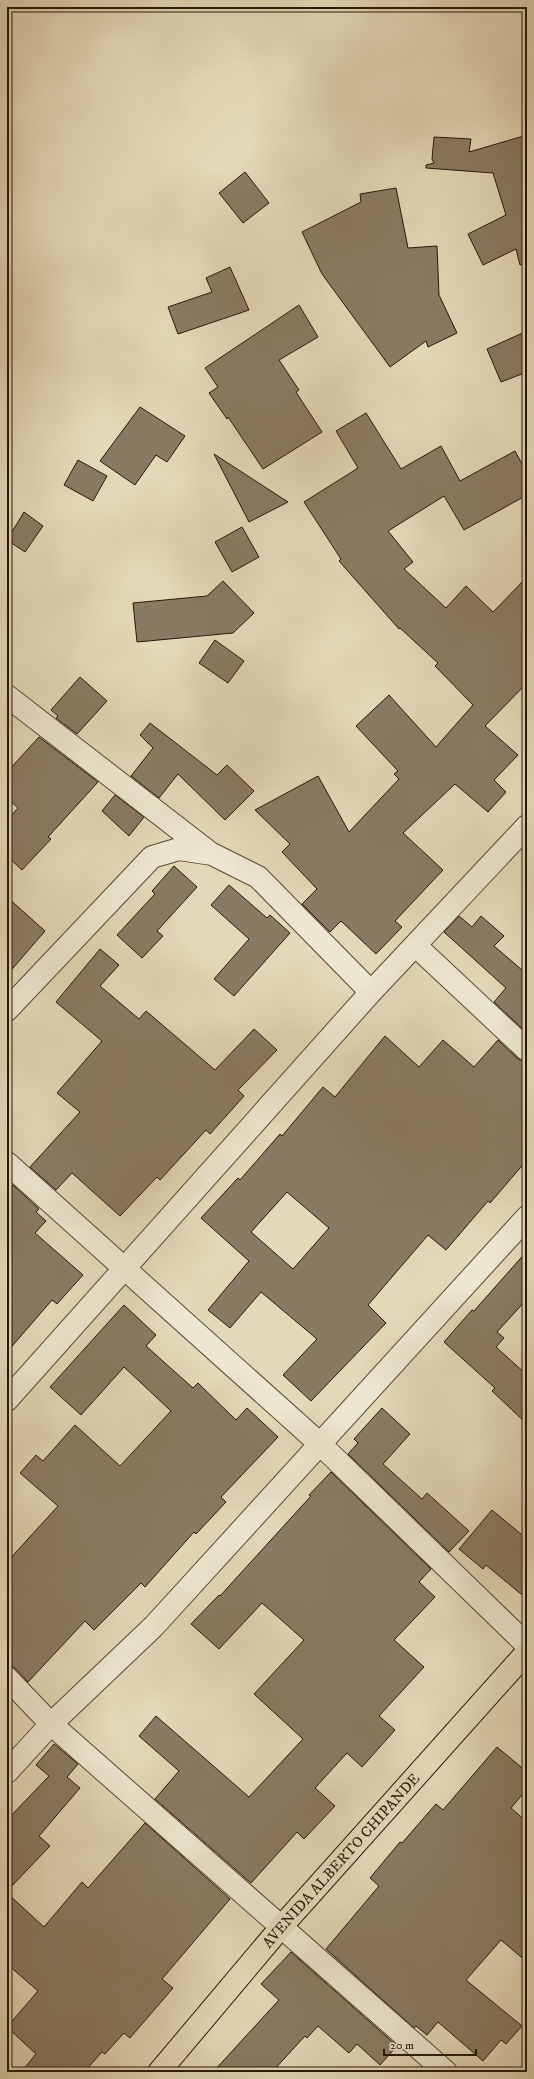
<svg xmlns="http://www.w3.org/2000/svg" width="534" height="2079" viewBox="0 0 534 2079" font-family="'IM FELL DW Pica',serif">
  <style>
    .building { fill: #897b63; stroke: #271709; fill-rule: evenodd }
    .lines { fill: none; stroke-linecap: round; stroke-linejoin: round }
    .minor-casing { stroke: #564734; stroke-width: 24 }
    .major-casing { stroke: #271709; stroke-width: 24 }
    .minor { stroke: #ede6d0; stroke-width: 22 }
    .major { stroke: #e3d8b7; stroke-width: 22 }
    .labels { text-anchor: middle; stroke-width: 3.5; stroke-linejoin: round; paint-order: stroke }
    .street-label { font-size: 15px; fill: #271709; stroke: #ede6d0 }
  </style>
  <rect width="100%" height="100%" fill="#e3d8b7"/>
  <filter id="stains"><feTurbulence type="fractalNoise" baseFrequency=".005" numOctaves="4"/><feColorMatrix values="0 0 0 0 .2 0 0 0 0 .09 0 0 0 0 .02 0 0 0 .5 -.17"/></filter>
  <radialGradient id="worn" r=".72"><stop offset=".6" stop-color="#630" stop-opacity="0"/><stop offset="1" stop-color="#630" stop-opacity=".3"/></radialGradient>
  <path class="building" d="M527,135v129l-7,1 -4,-16 -33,16 -15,-31 38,-19 -13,-42 -67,-5v-3l8,-2 -2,-4 2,-22 37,2 -2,13z
    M245,172l24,31 -26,20 -24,-30z
    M396,188l12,60 29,-2 2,49 18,38 -29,14 -2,-6 -36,26 -68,-93 -20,-42 59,-30 -1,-8z
    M230,267l19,43 -71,24 -10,-27 44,-15 -6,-14z
    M299,305l19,32 -39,23 20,30 -3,2 26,40 -59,37 -35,-52 -1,2 -18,-26 9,-6 -13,-19z
    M527,331v41l-26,10 -14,-33z
    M140,407l45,29 -18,26 -11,-7 -21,30 -35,-24z
    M366,413l35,56 40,-23 19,35 55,-30 12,22v22l-63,35 -20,-34 -56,35 25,31 -9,7 42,39 20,-22 27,26 34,-35v106l-42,43 33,29 -24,25 12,12 -18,20 -33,-28 -52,49 40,37 -48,51 7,6 -26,27 -35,-33 -11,11 -28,-28 15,-15 -35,-37 8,-8 -35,-34 63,-34 31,56 50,-53 -5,-5 4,-3 -42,-45 33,-31 47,52 37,-42 -38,-39 3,-3 -38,-35 -1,1 -60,-68 2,-2 -37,-57 54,-34 -22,-37z
    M214,454l74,48 -39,20z
    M78,460l29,16 -14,25 -29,-16z
    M24,512l19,14 -18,26 -18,-12z
    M242,527l17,30 -27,15 -17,-30z
    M223,581l31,32 -21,20 -96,9 -4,-39 74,-7z
    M215,640l29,21 -16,22 -29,-20z
    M80,677l27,24 -30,33 -21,-16 2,-2 -7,-6z
    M150,723l67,52 10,-10 27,26 -29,29 -47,-46 -19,24 -28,-22 22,-28 -13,-13z
    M39,737l59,45 -50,55 3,2 -29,31 -15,-14v-36l11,-12 -11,-10v-26z
    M115,795l29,22 -15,19 -27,-25z
    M174,866l23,21 -40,44 6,5 -21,22 -25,-23 38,-41 -3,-3z
    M229,885l38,33 3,-3 20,18 -56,63 -20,-17 35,-40 -38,-34z
    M7,897l38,34 -38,44z
    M459,916l13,11 9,-11 23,20 -10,10 28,24 5,-7v70l-33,-31 12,-14 -62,-56z
    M100,949l19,16 -19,21 39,33 7,-8 69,59 39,-41 23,21 -39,40 6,6 -34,38 -4,-4 -46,50 -3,-3 -37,39 -48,-43 -16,17 -26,-23 50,-55 -23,-19 45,-52 -46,-39z
    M385,1036l34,31 24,-27 31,27 24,-27 20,19 9,3v98l-37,43 -2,-2 -42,49 -18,-15 -60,70 18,18 -75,78 -28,-26 34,-36 -56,-47 -31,36 -22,-18 41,-49 -48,-43 37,-40 2,2 40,-46 2,2 41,-49 12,10zM287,1192l42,36 -36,41 -42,-37z
    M13,1185l26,24 -3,3 10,9 -11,12 48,42 -26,29 -5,-4 -45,52v-161z
    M527,1251v48l-30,33 7,6 -8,9 31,28v49l-35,-33 3,-3 -51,-46 28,-32 2,1z
    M124,1305l32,30 -10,11 47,42 5,-5 38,37 11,-12 31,29 -57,60 5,5 -30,32 -2,-2 -49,55 -4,-4 -47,47 -9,-9 -57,61 -12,-13 -9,-5v-102l51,-56 -38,-33 16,-18 7,6 32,-36 45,41 51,-55 -47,-44 -43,48 -31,-28z
    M382,1408l28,26 -27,30 39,35 5,-6 42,38 -20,21 -101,-98 10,-11 -4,-4z
    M331,1472l100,97 -12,13 16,15 -41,43 30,27 -45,49 16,14 -33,37 -15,-14 -32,35 20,18 -31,33 -7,-7 -46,51 -96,-84 24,-28 -40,-35 17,-20 93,81 54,-58 -49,-45 50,-54 -42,-37 -43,46 -28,-25 28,-29 1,1 91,-100 -2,-1z
    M492,1510l35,29v60l-41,-34 -3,4 -24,-20z
    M54,1744l24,20 -11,13 13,11 -41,48 11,10 -43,45v-71l42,-44 -13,-11z
    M497,1747l30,25v17l-16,19 16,14v140l-26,-22 -35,40 56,46 -16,18 -5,-4 -18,21 -45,-39 -11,13 -11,-9 -2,2 -88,-79 53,-63 -9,-8 30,-36 2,1 34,-39 7,6z
    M145,1823l85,76 -68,80 11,9 -43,50 -6,-5 -19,21 -3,-2 -18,20h-63l15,-18 -29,-27 31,-36 -31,-27v-71l37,34 38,-45 6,6z
    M291,1952l106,94 -17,19 -23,-21 -8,9 -31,-27 -11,12 -2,-2 -33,36h-59l66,-72 -18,-16z"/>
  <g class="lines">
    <g class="minor-casing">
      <path id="minor" d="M7,696l203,157
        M416,946l111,104
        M7,1010l145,-153 27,-8 33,5 46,23 113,115
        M7,1163l313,281 207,201
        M7,1400l364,-408 156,-166
        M7,1678l44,46 395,348
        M7,1772l44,-48 103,-98 373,-409"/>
    </g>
    <g class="major-casing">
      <g id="major">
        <path id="s1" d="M159,2072l123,-146 245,-274"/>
      </g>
    </g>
    <use href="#minor" class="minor"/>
    <use href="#major" class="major"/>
  </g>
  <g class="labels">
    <g class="street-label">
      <text dy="5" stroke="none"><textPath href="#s1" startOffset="279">AVENIDA ALBERTO CHIPANDE</textPath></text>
    </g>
  </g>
  <rect width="534" height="2079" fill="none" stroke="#e3d8b7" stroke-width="24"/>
  <rect x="8" y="8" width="518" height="2063" fill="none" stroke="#271709" stroke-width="2"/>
  <rect x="12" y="12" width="510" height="2055" fill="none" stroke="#271709"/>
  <path d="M384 2049v6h92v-6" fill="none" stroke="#271709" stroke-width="2"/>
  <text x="390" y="2049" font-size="12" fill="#271709" stroke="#ede6d0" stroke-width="3" paint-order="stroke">20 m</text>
  <rect width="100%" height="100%" filter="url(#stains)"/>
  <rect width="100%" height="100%" fill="url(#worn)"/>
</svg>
